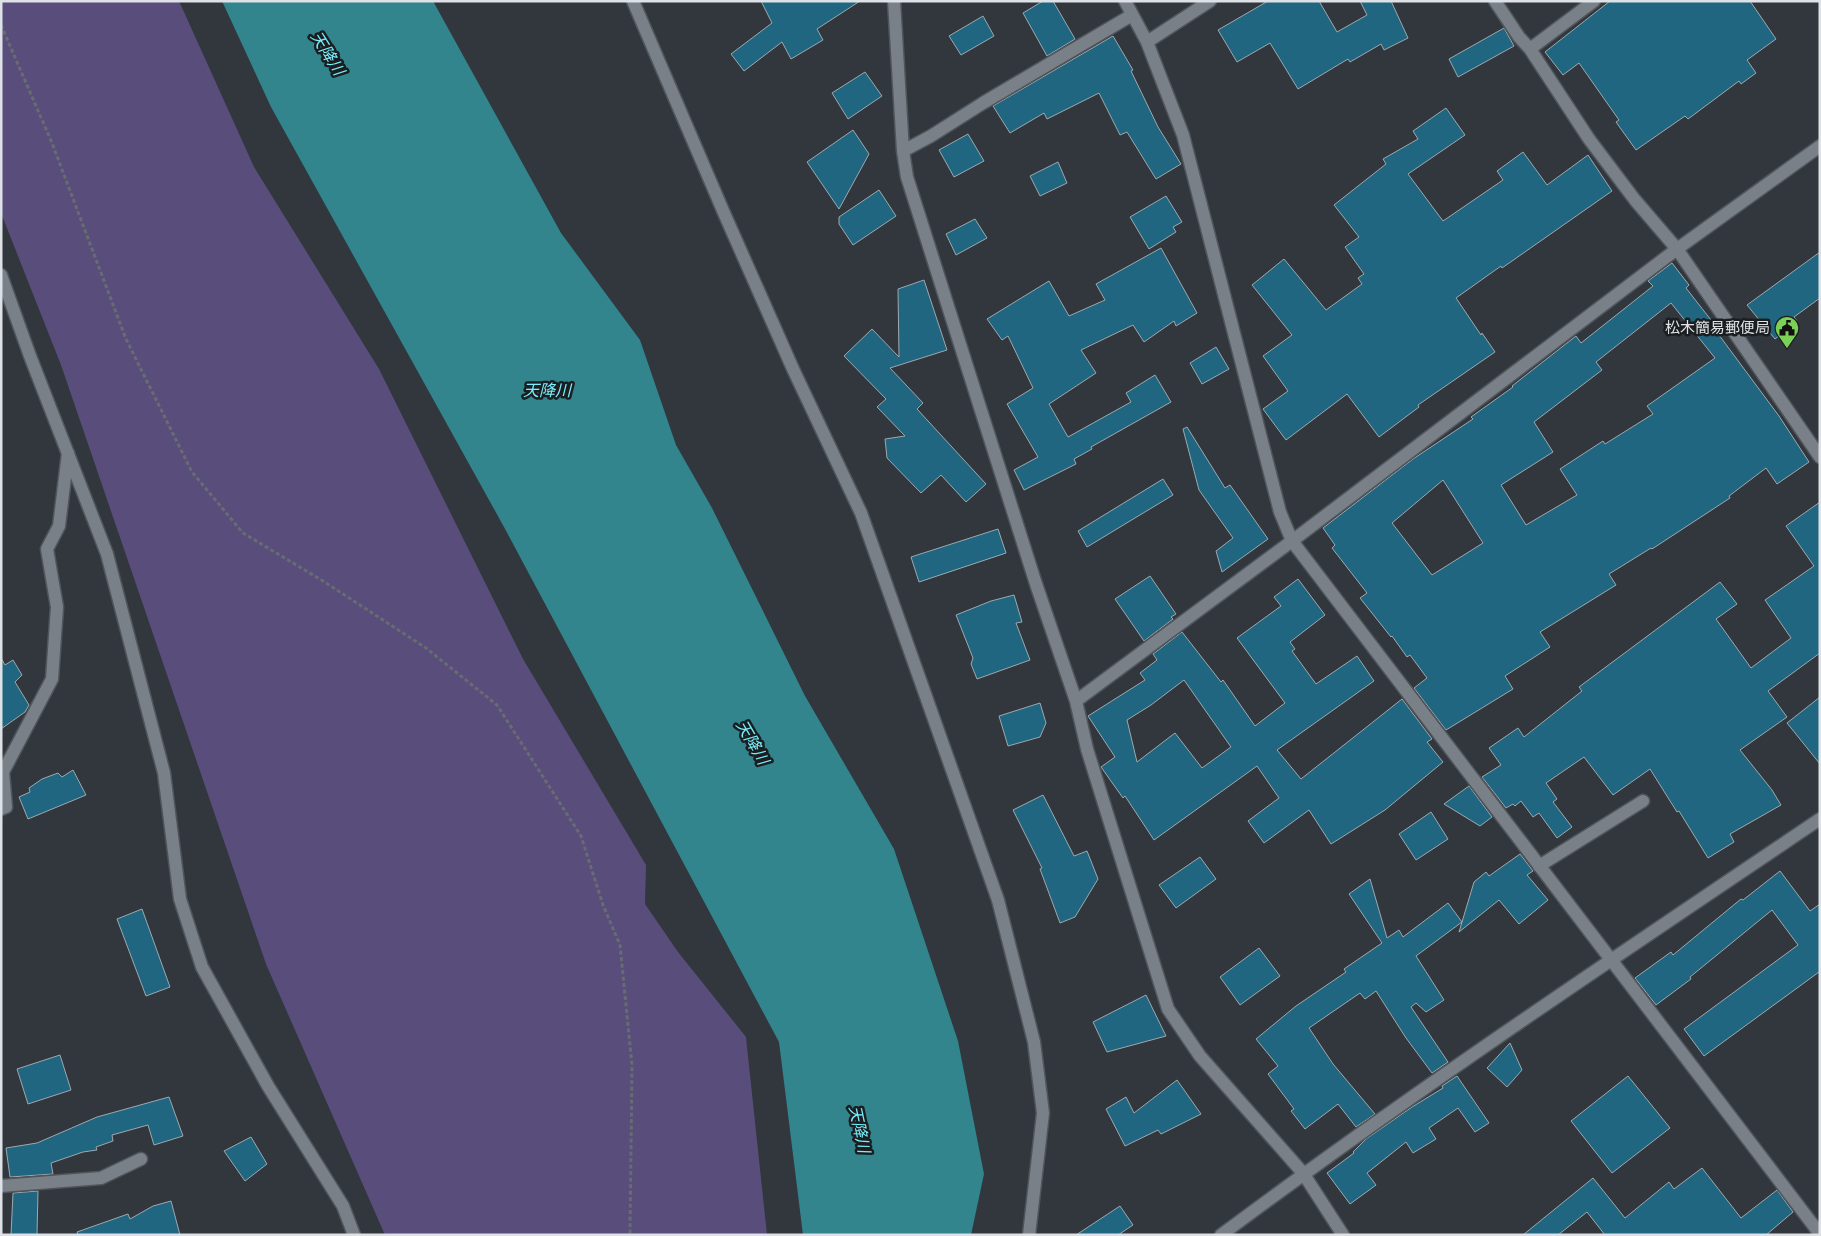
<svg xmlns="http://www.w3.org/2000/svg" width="1821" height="1236" viewBox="0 0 1821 1236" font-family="'DejaVu Sans','Noto Sans JP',sans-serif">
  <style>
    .green { fill: #594d7c }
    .water { fill: #32848d }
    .building { fill: #216680; stroke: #9ea9ae; fill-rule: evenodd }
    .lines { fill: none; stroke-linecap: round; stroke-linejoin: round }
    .street-casing { stroke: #4f555b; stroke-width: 15 }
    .secondary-casing { stroke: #4f555b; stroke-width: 15 }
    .path { stroke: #676c72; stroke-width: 3; stroke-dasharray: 4 2.5; stroke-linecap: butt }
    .street { stroke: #798088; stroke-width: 12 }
    .secondary { stroke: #798088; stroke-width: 12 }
    .labels { text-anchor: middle; stroke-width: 5; stroke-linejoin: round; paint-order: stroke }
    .poi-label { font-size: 15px; fill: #dee2e7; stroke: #1b1e21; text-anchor: end }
    .water-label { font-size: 16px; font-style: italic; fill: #78effd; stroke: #1b1e21 }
  </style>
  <rect width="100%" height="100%" fill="#31373d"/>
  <path class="green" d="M1,1h178l75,166 125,202 144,290 123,206 -1,39 33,48 68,85 21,198h-382l-119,-271 -205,-599 -60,-152z"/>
  <path class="water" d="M222,1h211l128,232 79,107 36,105 36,63 93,188 89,153 64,192 26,133 -13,61h-168l-24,-193 -275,-515 -233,-420z"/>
  <path class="building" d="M761,1h99l-43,28 6,11 -32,19 -9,-17 -38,29 -13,-17 41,-31z
    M1043,1h10l22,38 -28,17 -24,-43z
    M1268,1h51l18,31 30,-17 -7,-14h31l17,37 -24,12 -3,-6 -31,18 -2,-3 -50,30 -28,-46 -33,19 -19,-32z
    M1610,1h140l26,38 -29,21 9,13 -15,11 -2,-3 -51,38 -3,-3 -49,34 -20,-28 3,-2 -40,-57 -16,12 -18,-23z
    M983,16l11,20 -33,19 -12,-19z
    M1504,28l10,18 -56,31 -9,-18z
    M1113,36l20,34 -2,1 27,56 23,37 -25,15 -29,-47 -7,3 -21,-42 -52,26 -3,-6 -34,20 -17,-27z
    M865,72l17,24 -34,23 -16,-26z
    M1446,108l19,27 -57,39 35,47 60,-41 -6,-9 26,-19 24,33 41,-30 24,36 -110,77 -1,-2 -45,32 25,37 1,-2 13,19 -77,53 1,2 -40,30 -32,-43 -61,46 -23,-31 25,-18 -25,-35 29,-21 -40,-50 32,-26 42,51 36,-26 -4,-6 6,-4 -19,-27 14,-10 -25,-32 52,-41 -3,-5 35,-20 -5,-8z
    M853,130l16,24 -30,55 -32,-47z
    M968,134l16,27 -30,16 -15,-27z
    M1058,162l9,21 -27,13 -10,-20z
    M879,190l17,26 -43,29 -14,-21v-7z
    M1166,196l16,26 -9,5 3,5 -27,17 -19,-32z
    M975,219l12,19 -31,17 -10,-21z
    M1161,248l36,65 -21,13 -2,-5 -30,21 -11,-17 -52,25 15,23 -47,31 19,33 63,-35 -5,-9 29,-18 16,27 -80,45 1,2 -18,10 2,5 -52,26 -10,-20 24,-13 -31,-53 26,-16 -25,-52 -6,4 -15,-21 62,-38 20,35 36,-16 -9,-16z
    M1820,252v46l-26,19 3,4 -22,18 -28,-34z
    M1672,263l17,22 -3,3 32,41 -2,2 63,85 30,46 -32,22 -11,-16 -37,28 1,2 -78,51 -1,-1 -42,26 7,11 -76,47 10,15 -45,29 8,13 -67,41 -32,-42 13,-10 -17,-23 -3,2 -15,-21 -1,1 -31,-39 7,-5 -35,-45 3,-3 -12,-17 90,-69 60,-40 -2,-2 42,-30 -1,-1 64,-50 5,7 72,-57 -5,-5zM1671,303l44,55 -68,48 6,8 -48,30 -2,-3 -43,28 17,26 -51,30 -25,-40 52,-33 -19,-30 68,-52 -6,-8zM1443,480l40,63 -51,32 -40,-52z
    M924,280l23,70 -57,18 33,35 -6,6 69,75 -20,18 -25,-27 -20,18 -34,-35 -2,-19 20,-3 -28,-29 9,-8 -42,-43 28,-27 27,28 -1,-68z
    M1216,347l13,22 -27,15 -12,-21z
    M1187,427l38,61 5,-3 38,54 -46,33 -6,-21 17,-13 -34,-48 -16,-61z
    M1163,479l10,16 -86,52 -9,-16z
    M1820,502v151l-52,38 19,26 -47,33 32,40 9,15 -51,29 4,8 -26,16 -29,-47 -2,1 -27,-43 -37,26 -29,-38 -38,26 11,16 -4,3 19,25 -15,11 -18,-25 -6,4 -12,-16 -6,5 -2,-2 -7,4 -24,-31 19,-12 -12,-17 29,-20 6,9 58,-46 -3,-4 141,-105 17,22 -21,15 35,49 40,-30 -26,-38 49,-34 -28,-40z
    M998,529l8,24 -87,29 -8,-25z
    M1150,576l26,38 -5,3 2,2 -29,22 -29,-42z
    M1298,579l27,36 -35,27 5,7 -3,2 24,33 41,-28 17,25 -97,69 24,29 101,-80 30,40 -5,3 16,20 -58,48 -54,34 -22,-34 -45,33 -16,-22 31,-23 -22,-32 -103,74 -29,-44 -2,2 -22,-31 14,-10 -27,-41 57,-36 -5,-7 17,-13 -4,-6 29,-22 39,50 2,-2 32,46 30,-23 -48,-65 44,-32 -7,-9zM1184,680l47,67 -29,21 -27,-35 -38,29 -10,-42 24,-15z
    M1014,595l8,27 -6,1 14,37 -53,19 -6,-15 2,-6 -17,-43 35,-14z
    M1,658l4,7 8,-5 9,15 -7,7 14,23 -4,7 -24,17z
    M1820,697v67l-33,-41z
    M1040,703l6,20 -6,14 -32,9 -9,-30z
    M73,770l13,25 -58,24 -9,-22 11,-5 -1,-4 13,-9 16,-6 4,4z
    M1469,786l23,31 -12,9 -36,-22z
    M1043,795l31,61 13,-5 11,28 -23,38 -15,6 -20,-54 2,-1 -29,-58z
    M1431,812l17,27 -32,21 -17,-26z
    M1520,854l13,17 -6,4 21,25 -29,24 -20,-24 -40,32 15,-50 12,-10 3,4z
    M1200,857l16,22 -40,29 -17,-23z
    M1780,871l30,40 10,-7v69l-1,-1 -115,84 -20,-27 114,-84 -26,-35 -82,67 1,2 -35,26 -21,-27 36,-26 2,3 68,-56 2,1z
    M1370,879l17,59 12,-8 4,7 45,-34 14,19 -46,34 28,44 -18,12 -10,-9 -5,4 37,55 -16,11 -26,-35 -30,-47 -11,8 -5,-6 -51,35 24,36 42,50 -19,13 -18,-23 -33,25 -14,-18 3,-2 -26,-35 10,-8 -22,-27 40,-33 50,-34 -2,-3 38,-26 -33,-49z
    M142,909l28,78 -24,9 -29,-77z
    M1259,948l21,28 -40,29 -20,-28z
    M1146,995l20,41 -59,16 -14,-30z
    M1510,1043l12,27 -15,17 -20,-19z
    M60,1055l11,35 -43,14 -11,-35z
    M1457,1076l32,47 -14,9 -17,-24 -29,20 7,11 -23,14 -7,-11 -39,31 9,12 -26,19 -23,-31 27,-20 -1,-1 13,-13 46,-32 31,-19 -1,-2z
    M1628,1076l42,52 -58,45 -41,-52z
    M1177,1080l24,34 -40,20 -3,-4 -33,16 -19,-37 20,-12 8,16z
    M169,1097l14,39 -29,9 -6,-20 -36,10 1,6 -17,6 1,3 -14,2 -32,11 2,11 -43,3 -4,-29 31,-5 60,-26z
    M251,1137l16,27 -22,17 -21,-30z
    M1702,1168l39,50 36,-28 16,22 -27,23h-161l-18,-23 -29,23h-35l70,-57 32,40 44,-36 5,7z
    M38,1191l-1,44h-26l2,-42z
    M171,1201l9,34h-102l-1,-3 51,-18 2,5 23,-13z
    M1120,1206l13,19 -15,10h-42z"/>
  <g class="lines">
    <g class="street-casing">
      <path id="street" d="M894,1l9,150 4,26 129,407 40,117 11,48 81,260 32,47 103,117 40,62
        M1125,1l22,41 36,93 97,377 12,29 528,693
        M1495,1l24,36 11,12 59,90 46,61 42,49 143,208
        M1147,42l63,-41
        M1530,49l64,-48
        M903,151l28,-15 52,-33 149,-88
        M1076,701l216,-160 385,-292 143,-103
        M1,769l2,3 3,35 -5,2
        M3,772l49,-93 5,-72 -10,-58 12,-23 9,-73
        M1539,866l104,-65
        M1,1186l100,-8 40,-19
        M1221,1235c195,-145 397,-280 599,-416"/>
    </g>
    <g class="secondary-casing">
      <path id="secondary" d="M633,1l91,212 69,156 68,144 137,387 36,142 9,71 -14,122
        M1,275l29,81 77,198 57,219 16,126 22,68 66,119 75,120 11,29"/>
    </g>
    <path class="path" d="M1,25l51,118 74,196 66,133 51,61 80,48 103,67 71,57 84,131 22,69 17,40 12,120 -2,170"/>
    <use href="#street" class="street"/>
    <use href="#secondary" class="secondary"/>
  </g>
  <defs>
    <g id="civic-pin" transform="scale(1.25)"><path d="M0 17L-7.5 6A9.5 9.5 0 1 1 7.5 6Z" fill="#7bd156" stroke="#1b1e21"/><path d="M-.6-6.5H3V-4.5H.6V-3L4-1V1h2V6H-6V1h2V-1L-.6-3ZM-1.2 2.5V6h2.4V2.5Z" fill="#111"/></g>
  </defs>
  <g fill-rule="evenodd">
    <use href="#civic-pin" x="1787" y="328"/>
  </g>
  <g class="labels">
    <g class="poi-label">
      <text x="1770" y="333">松木簡易郵便局</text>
    </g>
    <g class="water-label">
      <text transform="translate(328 53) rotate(58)" y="6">天降川</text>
      <text x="547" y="396">天降川</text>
      <text transform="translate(753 742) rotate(60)" y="6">天降川</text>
      <text transform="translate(860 1129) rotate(78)" y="6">天降川</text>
    </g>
  </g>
  <rect width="1821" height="1236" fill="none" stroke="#dee2e7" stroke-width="5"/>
</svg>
